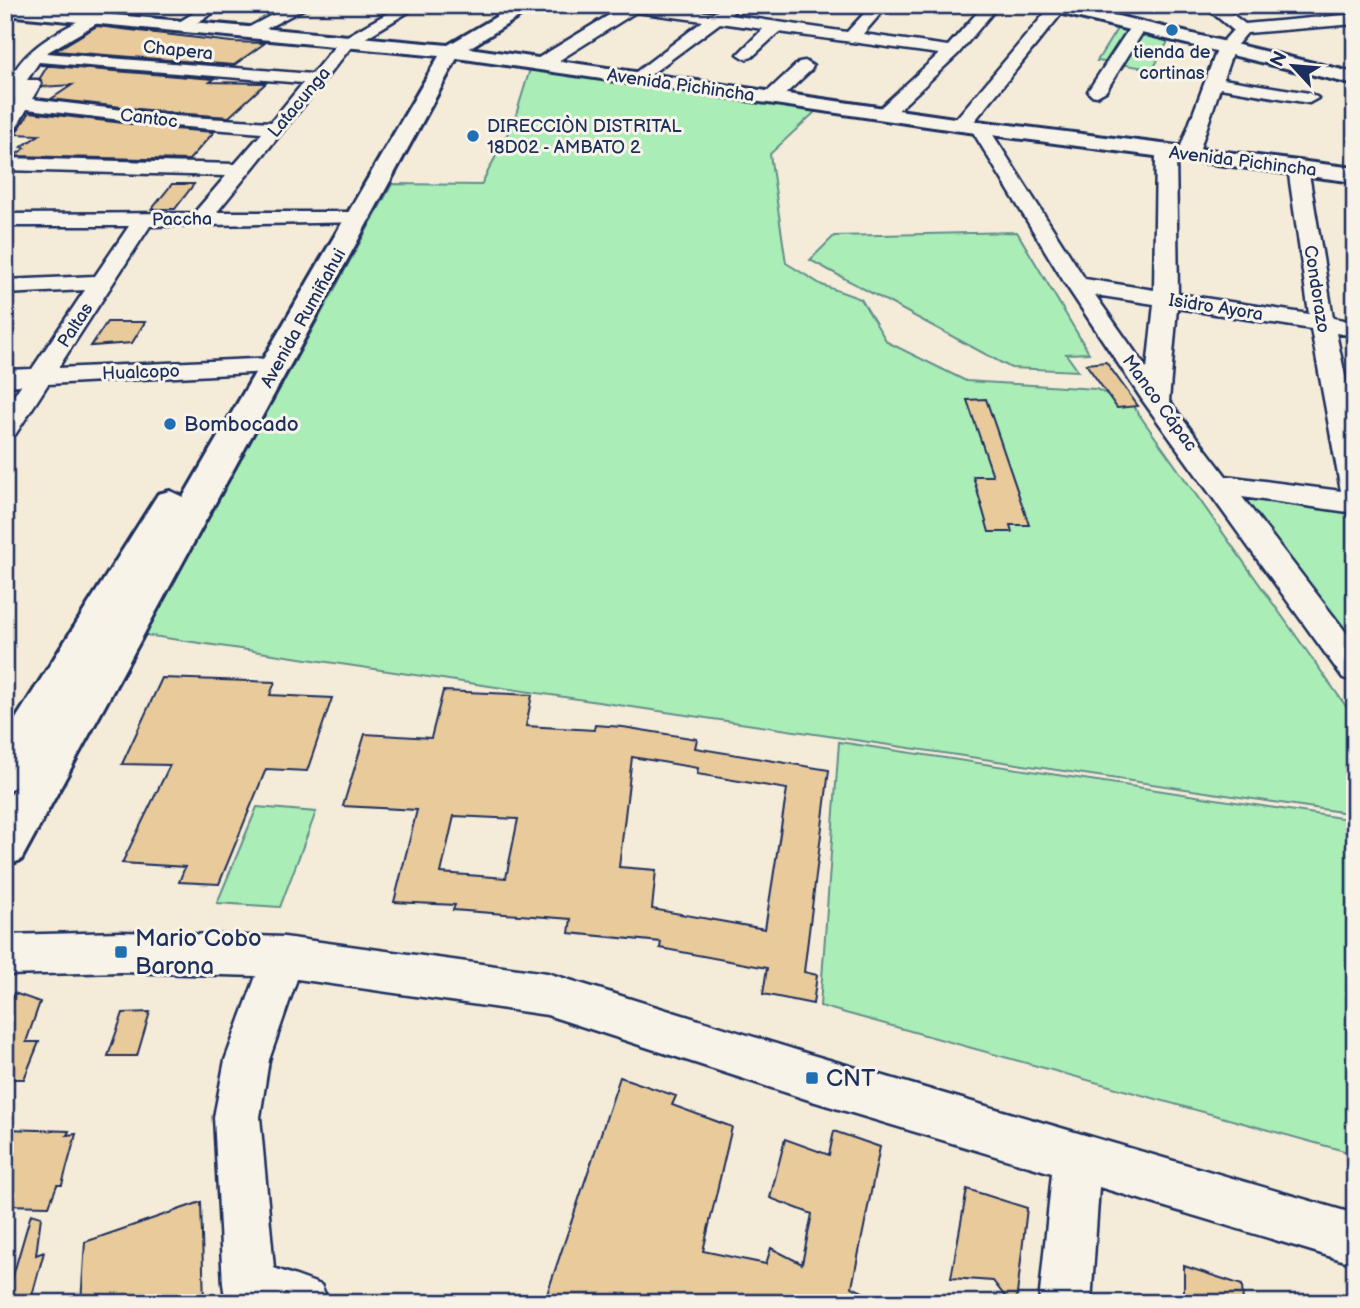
<svg xmlns="http://www.w3.org/2000/svg" width="1360" height="1308" viewBox="0 0 1360 1308" font-family="'Balsamiq Sans',sans-serif">
  <style>
    .green { fill: #aaedb7; stroke: #628e8a; stroke-width: 2 }
    .building { fill: #e8ca9b; stroke: #1b2f5e; stroke-width: 2; fill-rule: evenodd }
    .lines { fill: none; stroke-linecap: round; stroke-linejoin: round }
    .minor-casing { stroke: #1b2f5e; stroke-width: 5 }
    .major-casing { stroke: #1b2f5e; stroke-width: 6 }
    .minor { fill: #f7f3e8; fill-rule: evenodd }
    .major { fill: #f7f3e8; fill-rule: evenodd }
    .poi-dot { fill: #1f6fb2; stroke: #f7f3e8; stroke-width: 2.5 }
    .labels { text-anchor: middle; stroke-width: 6; stroke-linejoin: round; paint-order: stroke }
    .far-street-label { font-size: 18px; fill: #1b2f5e; stroke: #f7f3e8 }
    .far-poi-label { font-size: 18px; fill: #1b2f5e; stroke: #f7f3e8 }
    .poi-label { font-size: 21px; fill: #1b2f5e; stroke: #f7f3e8; text-anchor: start }
    .near-poi-label { font-size: 24px; fill: #1b2f5e; stroke: #f7f3e8; text-anchor: start }
  </style>
  <rect width="100%" height="100%" fill="#f4ebd9"/>
  <filter id="ink" filterUnits="userSpaceOnUse"><feTurbulence type="fractalNoise" baseFrequency=".0143" numOctaves="2"/><feDisplacementMap in="SourceGraphic" scale="14" xChannelSelector="R" yChannelSelector="G"/><feConvolveMatrix kernelMatrix="1 2 1 2 8 2 1 2 1" color-interpolation-filters="sRGB"/></filter>
  <g filter="url(#ink)">
    <path class="green" d="M1120,24l51,12 -18,33 -56,-8z
      M530,69l286,42 -46,43 16,109 36,22 39,14 26,43 79,39 130,8 37,17 222,313v95l-1210,-179 247,-451 89,1 33,-64z
      M1017,232l72,121 -23,1 12,17 -67,-3 -201,-108 24,-24z
      M1227,488l125,18 3,154z
      M839,742l516,78v334l-535,-148z
      M257,807l59,5 -36,95 -63,-4z"/>
    <path class="building" d="M97,26l134,16 34,1 -31,22 -179,-14z
      M40,65l174,14 -4,3 56,1 -37,34 -55,-4 -123,-14 21,-14 -30,2 -2,-9 8,-13z
      M30,112l144,17 40,3 -25,28 -175,-4 11,-8 -4,-1 18,-12 -24,-1z
      M172,184h22l-19,25h-23z
      M107,322h38l-13,21 -41,3z
      M1106,362l32,44 -21,2 -31,-44z
      M986,399l43,126h-19l2,7h-23l-16,-56h20l-26,-76z
      M162,678l113,4 -5,13 62,3 -25,73 -41,-2 -47,115 -40,-2 6,-15 -63,-4 48,-98 -48,-1z
      M443,691l89,4 -6,31 68,4 1,-5 28,2 74,12 -2,9 134,22 -25,202 13,3 -4,29 -50,-10 4,-26 -107,-20 1,-6 -92,-9 2,-14 -118,-9 2,-5 -61,-3 23,-92 -74,-4 22,-72 66,4zM632,757l66,11 -1,6 90,15 -22,140 -113,-20 4,-39 -37,-3zM454,816l64,3 -12,59 -65,-5z
      M14,993l26,9 -14,40h13l-15,37h-19v-78l7,-1z
      M150,1012l-13,44h-29l15,-43z
      M620,1077l56,19 -4,9 60,22 -29,124 63,13 5,-16 31,16 10,-50 -42,-16 15,-59 44,16 5,-24 46,16 -28,140 33,16h-341z
      M5,1129l64,2 -2,4 9,-1 -14,51h-5l-8,21 -44,-1z
      M967,1189l60,19 -11,95h-6l-17,-22 -42,-3z
      M201,1202l3,101h-123l4,-61z
      M31,1214l10,3 -5,38 8,-3 -14,51h-25z
      M1184,1266l58,19 1,18h-59z"/>
    <g class="lines">
      <g class="minor-casing">
        <path id="minor" d="M109,5h19l-82,48 266,21 28,-34 62,-35h18l-68,41 -135,166h143l7,2 4,4 -4,4 -217,4 -92,142 218,-10 9,3 4,5 -4,5 -237,13 -33,51 -10,2v-28l16,-24 -16,1v-16l27,-1 53,-79 -80,4v-14l90,-4 34,-50h-124v-12l189,-1 32,-37 -221,-6v-12l230,6 27,-31 -88,-7 -147,-17 -15,26 -7,2v-22l10,-16 -10,6c0,-55 63,-77 104,-100zM39,62l264,21 -32,39 -97,-6 -142,-17 9,-15 -3,-4h-11z
          M207,5h19l-38,23 -6,2 -8,-5z
          M291,5h20l-57,30h-12l-2,-3z
          M614,5h42l57,8 13,-7 8,5 -4,4 117,17 25,-27h16l-25,29 85,12 36,-41h15l-41,49 -67,63h-12l-3,-4 3,-4 60,-55 -160,-22 -27,25 -6,2 -8,-5 25,-25 -43,-6 -82,61 -9,-5 3,-4 71,-54 -67,-9 -89,56h-12v-8l84,-51z
          M1052,5l14,3 -98,121h-14l-2,-4 2,-4z
          M1203,5h17l25,19 110,-10v10l-108,9 -13,15 -11,31 86,14 9,5 -9,5 -89,-15 -22,66 -10,6 -10,-6 40,-107 15,-17z
          M1138,22l8,5 -40,64 -9,5 -6,-1 -3,-4 44,-67z
          M805,61l8,5 -2,4 -33,31h-12l-3,-4 3,-4 33,-31z
          M979,121l9,6 97,152 69,11 2,-138 10,-6 10,6 2,142 131,20 -21,-146 10,-6 10,6 25,150 22,4v14l-19,-3 19,90v90l-113,-16 113,147v38l-12,-4 -200,-277 -77,-116 -96,-158zM1095,295l59,9 -7,65zM1177,308l134,21 30,162 -115,-15 -57,-75z
          M121,932l163,5 263,36 265,82 543,159v50l-256,-77 -8,116h-52l13,-130 -240,-72 -265,-86 -250,-36 -28,81 -9,57 14,151 47,17 8,18h-103l-3,-19 -9,-167 11,-57 31,-84 -135,-4 -116,3v-40z"/>
      </g>
      <g class="major-casing">
        <path id="major" d="M5,5l443,40 68,-40h22l-69,43 492,71 394,49v14l-394,-51 -504,-73 -436,802 -16,6v-62l10,-17 -10,4v-55l153,-242 12,-3 13,6 256,-441 -434,-41z
          M1040,5h32l283,68v12l-312,-76z"/>
      </g>
      <use href="#minor" class="minor"/>
      <use href="#major" class="major"/>
    </g>
  </g>
  <g class="poi-dot">
    <circle cx="1172" cy="30" r="7"/>
    <circle cx="473" cy="136" r="7"/>
    <circle cx="170" cy="424" r="7"/>
    <rect x="114" y="945" width="14" height="14" rx="3.5"/>
    <rect x="805" y="1071" width="14" height="14" rx="3.5"/>
  </g>
  <g class="labels">
    <g class="far-street-label">
      <text transform="translate(178 50) rotate(6)" y="6">Chapera</text>
      <text transform="translate(681 85) rotate(8)" y="6">Avenida Pichincha</text>
      <text transform="translate(299 102) rotate(-50)" y="6">Latacunga</text>
      <text transform="translate(149 118) rotate(7)" y="6">Cantoc</text>
      <text transform="translate(1243 161) rotate(7)" y="6">Avenida Pichincha</text>
      <text transform="translate(182 219) rotate(-1)" y="6">Paccha</text>
      <text transform="translate(1317 289) rotate(81)" y="6">Condorazo</text>
      <text transform="translate(1216 307) rotate(9)" y="6">Isidro Ayora</text>
      <text transform="translate(303 318) rotate(-61)" y="6">Avenida Rumiñahui</text>
      <text transform="translate(75 325) rotate(-57)" y="6">Paltas</text>
      <text transform="translate(141 372) rotate(-2)" y="6">Hualcopo</text>
      <text transform="translate(1160 403) rotate(54)" y="6">Manco Cápac</text>
    </g>
    <g class="far-poi-label">
      <text x="1172" y="58">tienda de<tspan x="1172" dy="21">cortinas</tspan></text>
      <text x="487" y="132" text-anchor="start">DIRECCIÒN DISTRITAL<tspan x="487" dy="21">18D02 - AMBATO 2</tspan></text>
    </g>
    <g class="poi-label">
      <text x="184" y="431">Bombocado</text>
    </g>
    <g class="near-poi-label">
      <text x="135" y="946">Mario Cobo<tspan x="135" dy="28">Barona</tspan></text>
      <text x="826" y="1086">CNT</text>
    </g>
  </g>
  <rect width="1360" height="1308" fill="none" stroke="#f7f3e8" stroke-width="28"/>
  <rect x="14" y="14" width="1332" height="1280" fill="none" stroke="#1b2f5e" stroke-width="2.5" filter="url(#ink)"/>
  <g transform="translate(1293 66) rotate(296)" stroke="#f7f3e8" stroke-width="5" paint-order="stroke">
  <path d="M0-5L12 26L0 18L-12 26Z" fill="#1b2f5e"/>
  <text y="-10" font-size="19" font-weight="bold" text-anchor="middle" fill="#1b2f5e">N</text>
  </g>
</svg>
